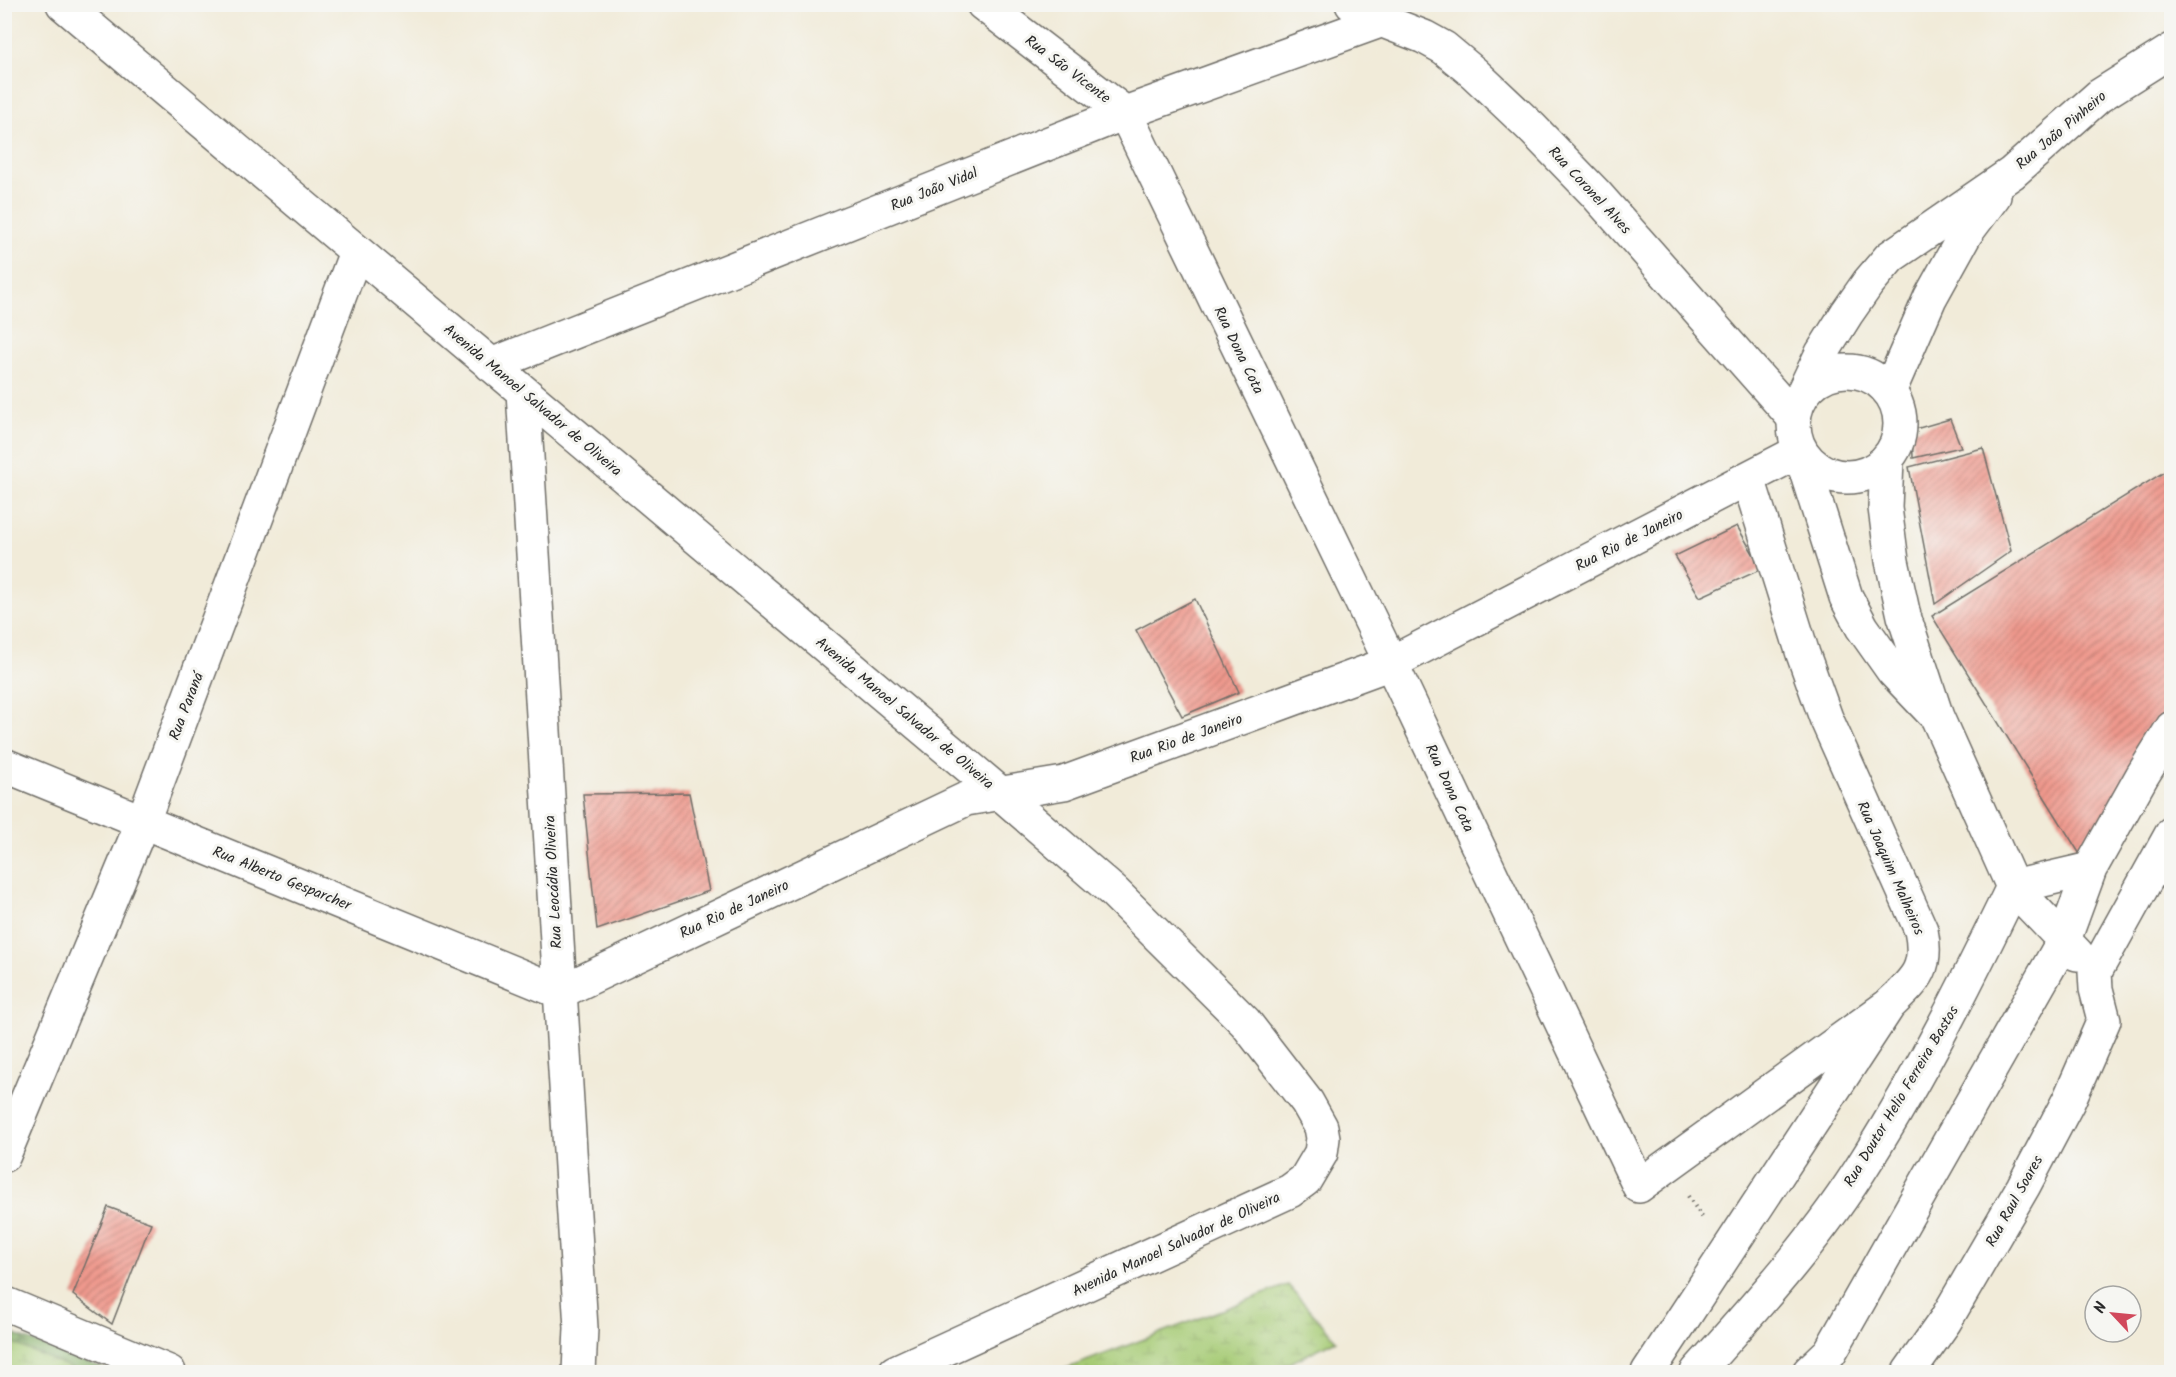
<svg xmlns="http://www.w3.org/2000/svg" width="2176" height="1377" viewBox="0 0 2176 1377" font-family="Kalam,sans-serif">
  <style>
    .forest { fill: url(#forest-firs); stroke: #586d48; stroke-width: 1.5 }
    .wetland { fill: url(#wetland-marsh); stroke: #687b50; stroke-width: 1.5 }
    .building { fill: url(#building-hatch) }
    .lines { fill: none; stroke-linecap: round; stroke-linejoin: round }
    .street-casing { stroke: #706e68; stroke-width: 36 }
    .secondary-casing { stroke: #706e68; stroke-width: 36 }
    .path { stroke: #706e68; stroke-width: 4; stroke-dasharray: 1.5 4.5; stroke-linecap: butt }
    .street { stroke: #fff; stroke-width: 33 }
    .secondary { stroke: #fff; stroke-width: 33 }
    .labels { text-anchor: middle; stroke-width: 6; stroke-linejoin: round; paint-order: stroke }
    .street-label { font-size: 15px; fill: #2b2b2b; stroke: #f6f6f2 }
  </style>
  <defs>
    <pattern id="forest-firs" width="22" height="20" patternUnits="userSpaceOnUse" patternTransform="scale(1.5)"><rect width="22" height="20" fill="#84af66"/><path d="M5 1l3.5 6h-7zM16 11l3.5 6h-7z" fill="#6c8f54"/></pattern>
    <pattern id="wetland-marsh" width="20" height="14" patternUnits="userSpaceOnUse" patternTransform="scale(1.5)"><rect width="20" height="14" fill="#a6cb75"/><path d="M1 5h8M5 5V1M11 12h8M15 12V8" fill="none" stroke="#8fae65"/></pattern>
    <pattern id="building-hatch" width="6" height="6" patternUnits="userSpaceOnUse" patternTransform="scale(1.5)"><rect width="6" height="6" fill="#ef998d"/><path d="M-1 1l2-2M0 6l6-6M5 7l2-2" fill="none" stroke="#c27d73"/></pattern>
  </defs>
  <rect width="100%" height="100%" fill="#f6f6f2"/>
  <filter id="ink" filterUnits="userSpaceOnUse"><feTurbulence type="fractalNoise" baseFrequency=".0167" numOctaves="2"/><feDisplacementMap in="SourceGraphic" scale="12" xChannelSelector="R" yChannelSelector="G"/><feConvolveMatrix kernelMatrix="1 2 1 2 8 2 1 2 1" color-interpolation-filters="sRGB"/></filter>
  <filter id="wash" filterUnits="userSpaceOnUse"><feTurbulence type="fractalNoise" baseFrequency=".008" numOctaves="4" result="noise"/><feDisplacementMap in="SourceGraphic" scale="24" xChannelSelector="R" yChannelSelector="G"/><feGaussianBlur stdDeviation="1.35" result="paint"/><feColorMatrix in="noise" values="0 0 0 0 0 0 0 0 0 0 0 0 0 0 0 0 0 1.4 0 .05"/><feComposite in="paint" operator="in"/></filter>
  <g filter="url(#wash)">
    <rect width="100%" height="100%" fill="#f1ebd9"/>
    <path class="forest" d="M5,1331l108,41h-108z"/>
    <path class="wetland" d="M1288,1285l48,55 -64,32h-215z
      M5,1340l76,32h-76z"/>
    <g id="blocks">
      <path class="building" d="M1950,419l11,28 -48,11 -1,-28z
        M1983,448l28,103 -76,53 -26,-137z
        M2172,467v240l-86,157 -154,-248z
        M1737,526l25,43 -62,28 -25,-41z
        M1195,599l44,93 -57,24 -46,-86z
        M689,793l20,98 -112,39 -14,-136z
        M108,1207l43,16 -39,101 -39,-29z"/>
    </g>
  </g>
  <g filter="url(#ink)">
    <use href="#blocks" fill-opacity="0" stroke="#706e68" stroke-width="1.5"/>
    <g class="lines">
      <g class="street-casing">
        <path id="street" d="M63,4l937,789 114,99 131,130 62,80 14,25 2,11 -2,15 -16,27 -15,11 -395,181
          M983,4l142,109 266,550 248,523 250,-181
          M1352,4l13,10 59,23 20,11 30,25 57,54 64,66 199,225
          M491,365l634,-252 255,-92
          M523,392l58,936 -2,44
          M4,765l556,227 406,-193 98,-16 327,-120 409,-212
          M4,1155l139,-334 213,-569
          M4,1303l165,69
          M1648,1372l241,-367c27,-26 40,-36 32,-75l-95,-212 -23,-64 -55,-176"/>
      </g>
      <g class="secondary-casing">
        <path id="secondary" d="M1794 424a53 53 0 1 1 106 0a53 53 0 1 1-106 0Z
          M1889,392l41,-94 36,-65 28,-37
          M1799,401l23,-48 25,-40 21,-30 22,-26 122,-84 87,-77 73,-46
          M1800,452l46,145 16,30 31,44 39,41
          M1887,459l-2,49 7,53 12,55 33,101 76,170 64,67
          M1697,1372c60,-67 122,-135 170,-213 55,-87 101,-179 146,-272l77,-18 52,-93 30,-48
          M1809,1372l21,-20 234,-412 26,-71
          M1909,1372l36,-51 78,-134 46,-87 35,-80 -8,-31 -1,-17 77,-139"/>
      </g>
      <path class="path" d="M1688,1196l16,24"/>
      <use href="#street" class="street"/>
      <use href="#secondary" class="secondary"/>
    </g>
  </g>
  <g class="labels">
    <g class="street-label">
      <text transform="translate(1068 69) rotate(37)" y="5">Rua São Vicente</text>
      <text transform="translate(2061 130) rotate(-40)" y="5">Rua João Pinheiro</text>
      <text transform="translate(934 189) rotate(-22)" y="5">Rua João Vidal</text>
      <text transform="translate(1590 190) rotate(47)" y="5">Rua Coronel Alves</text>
      <text transform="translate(1239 350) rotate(64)" y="5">Rua Dona Cota</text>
      <text transform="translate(533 400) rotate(40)" y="5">Avenida Manoel Salvador de Oliveira</text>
      <text transform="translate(1629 540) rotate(-27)" y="5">Rua Rio de Janeiro</text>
      <text transform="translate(186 706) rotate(-69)" y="5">Rua Paraná</text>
      <text transform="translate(905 713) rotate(40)" y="5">Avenida Manoel Salvador de Oliveira</text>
      <text transform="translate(1186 738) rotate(-20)" y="5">Rua Rio de Janeiro</text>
      <text transform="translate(1450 788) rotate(65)" y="5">Rua Dona Cota</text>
      <text transform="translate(1891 868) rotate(66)" y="5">Rua Joaquim Malheiros</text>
      <text transform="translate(282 878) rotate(22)" y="5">Rua Alberto Gesparcher</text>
      <text transform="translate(553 882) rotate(-93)" y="5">Rua Leocádia Oliveira</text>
      <text transform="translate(734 909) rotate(-25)" y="5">Rua Rio de Janeiro</text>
      <text transform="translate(1901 1096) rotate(-59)" y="5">Rua Doutor Helio Ferreira Bastos</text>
      <text transform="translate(2014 1201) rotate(-61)" y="5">Rua Raul Soares</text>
      <text transform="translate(1176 1244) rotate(-25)" y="5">Avenida Manoel Salvador de Oliveira</text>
    </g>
  </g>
  <rect width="2176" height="1377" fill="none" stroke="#f6f6f2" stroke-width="24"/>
  <g transform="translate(2113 1314) rotate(296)"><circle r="28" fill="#f6f6f2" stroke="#a5a5a2" stroke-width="1.5"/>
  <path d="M0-4.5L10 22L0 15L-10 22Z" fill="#d1495b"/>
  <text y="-9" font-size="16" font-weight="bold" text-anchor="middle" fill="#2b2b2b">N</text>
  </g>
</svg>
